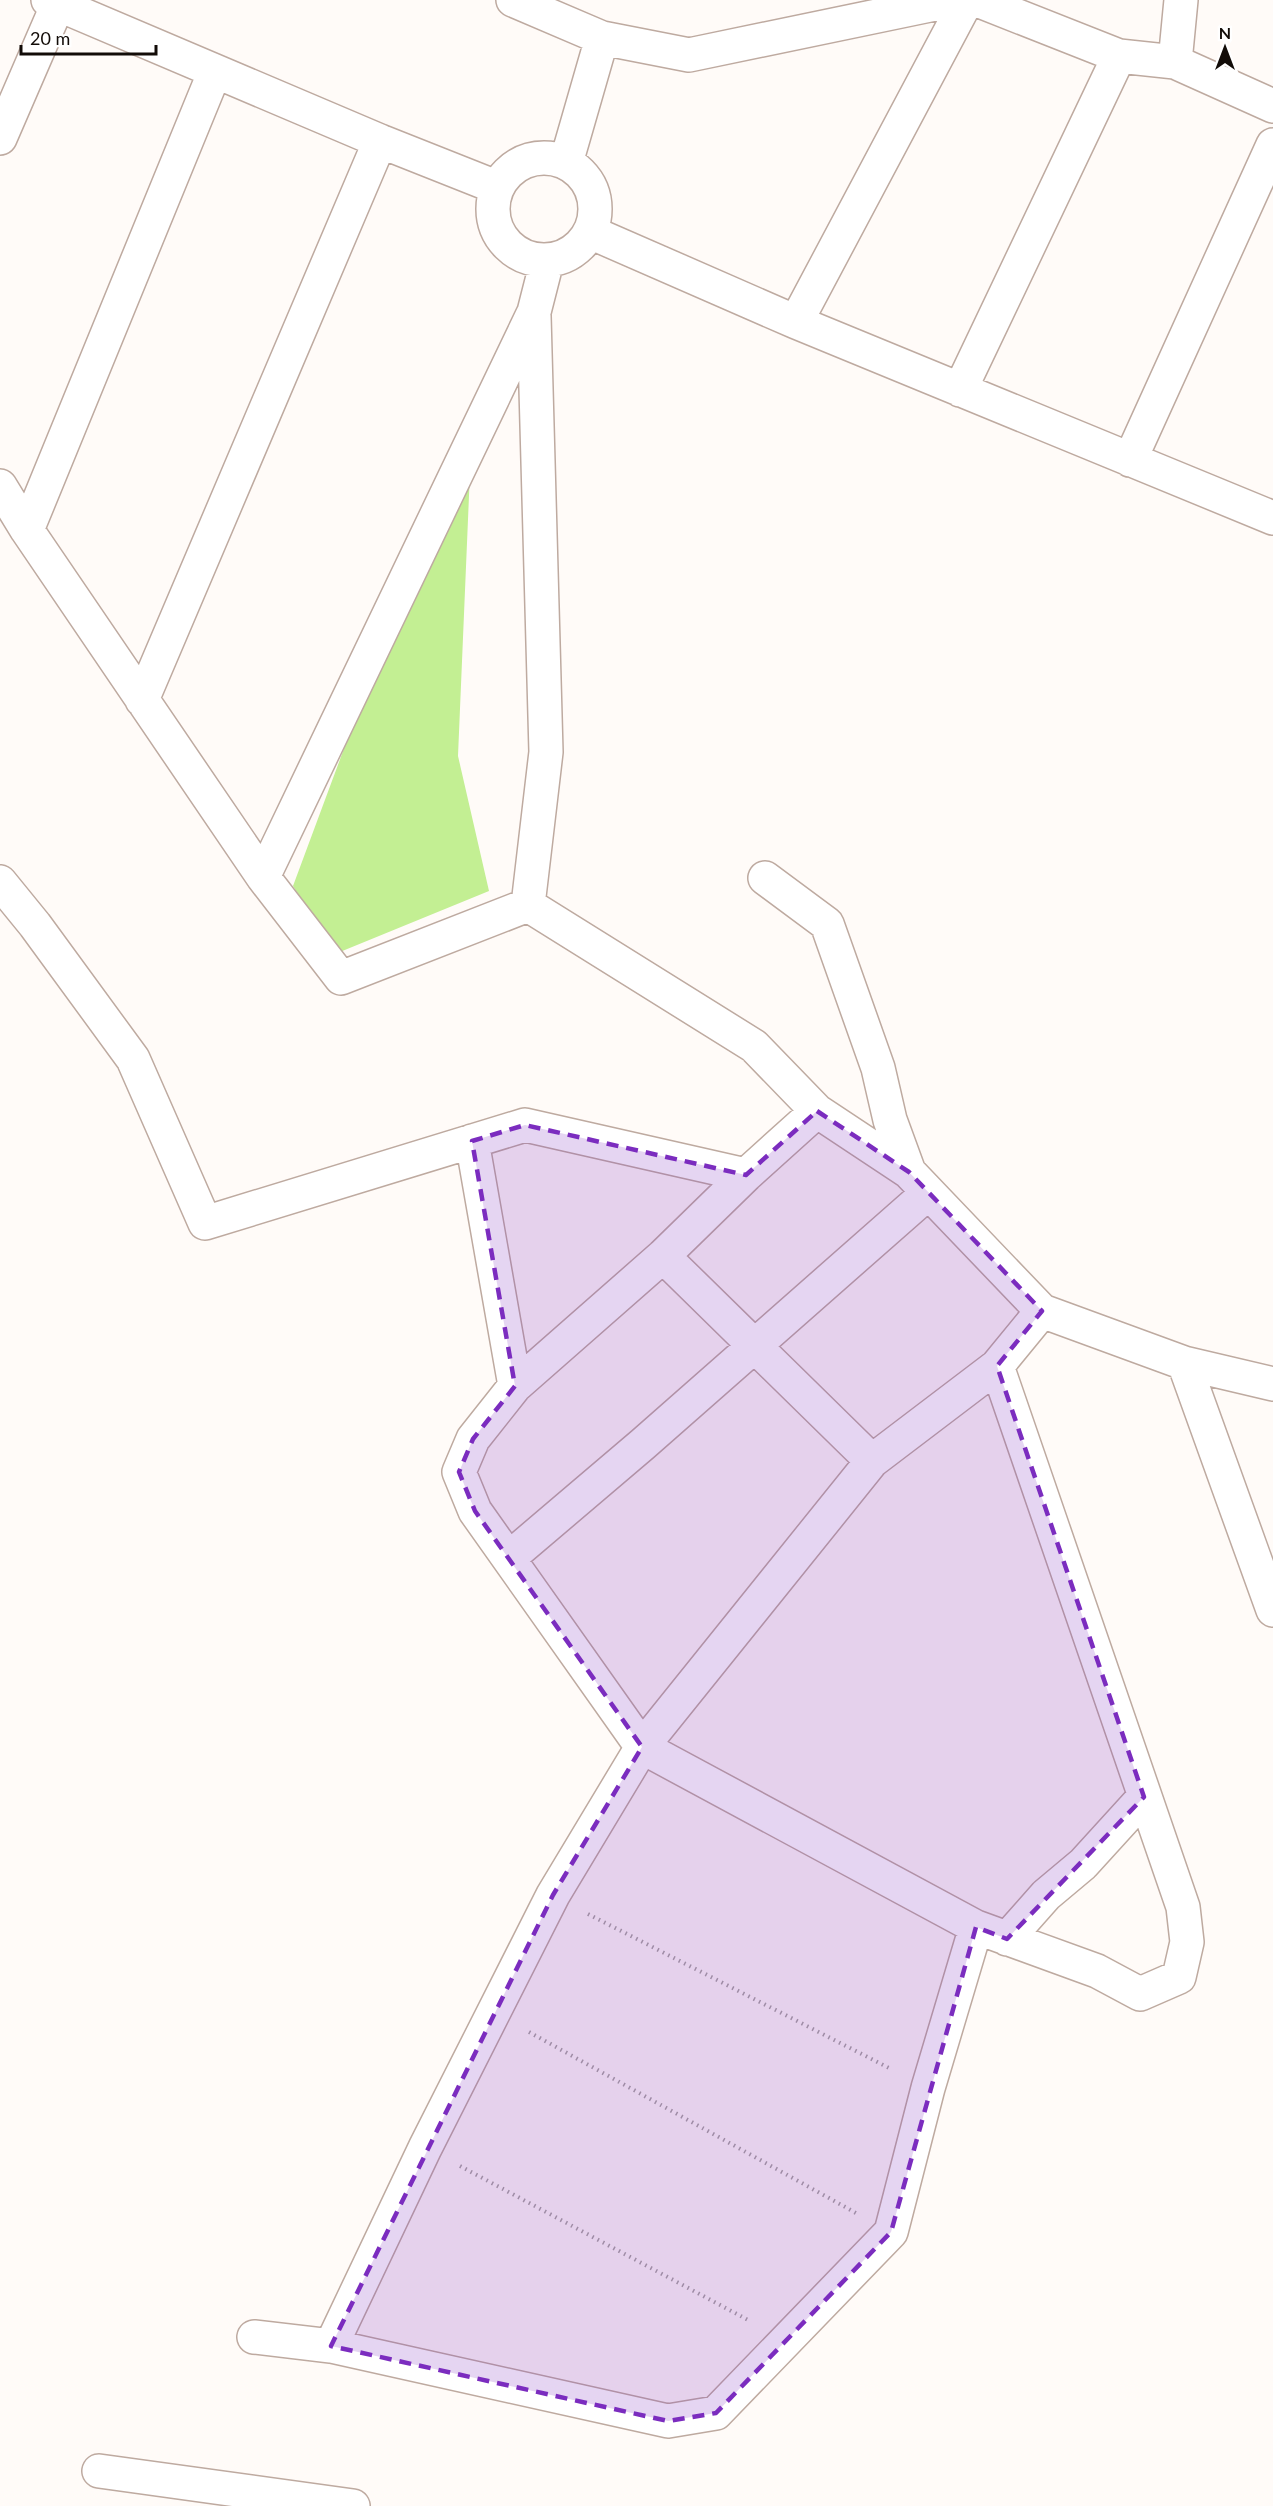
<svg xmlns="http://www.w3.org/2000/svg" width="1273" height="2506" viewBox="0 0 1273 2506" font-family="Lato,sans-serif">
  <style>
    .green { fill: #c3ef93 }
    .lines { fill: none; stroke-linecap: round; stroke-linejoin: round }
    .street-casing { stroke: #beaaa0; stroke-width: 36 }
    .path { stroke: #a8a4a0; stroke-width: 4; stroke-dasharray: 1.5 4.5; stroke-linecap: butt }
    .street { stroke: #fff; stroke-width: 33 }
    .marked { fill: #7b2cbf; fill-opacity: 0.2; stroke: #7b2cbf; stroke-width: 4.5; stroke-dasharray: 12 8; stroke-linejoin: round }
  </style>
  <rect width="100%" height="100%" fill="#fffbf8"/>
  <path class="green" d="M473,401l-15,355 31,135 -154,63 -42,-68z"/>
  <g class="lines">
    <g class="street-casing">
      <path id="street" d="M48,0l332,141 116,46
        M513,0l89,38 87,17 265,-55
        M977,0l142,56 56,6 98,44
        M1175,62l6,-62
        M0,138l58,-134
        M493 209a51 51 0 1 1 102 0a51 51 0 1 1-102 0Z
        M566,163l36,-125
        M590,232l206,90 477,196
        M796,322l171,-322
        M960,390l159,-334
        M1130,460l143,-315
        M0,486l27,44 236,347 78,101 187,-73 226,141 63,65 92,61 133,139 142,52 89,21
        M27,530l188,-459
        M142,700l238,-559
        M263,877l271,-565 13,-51
        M765,878l62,46 51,144 12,52 19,52
        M0,882l35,43 98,134 72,164 320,-98 221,50
        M528,905l18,-153 -12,-436
        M817,1111l-71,64 -83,81 -148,130 -42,53 -14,33 16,39 167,236 334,180 121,44 43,23 39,-17 8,-35 -4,-35 -186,-541 45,-55
        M472,1141l43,245
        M663,1256l209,205
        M1184,1363l89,247
        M509,1558l134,-114 285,-251
        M1007,1939l39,-44 37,-31 61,-67
        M254,2337l77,9 337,75 48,-8 175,-181 37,-144 48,-161
        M331,2346l94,-198 128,-253 89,-148 230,-286 125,-95
        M99,2471l254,35"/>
    </g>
    <path class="path" d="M588,1914l303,155
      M529,2032l327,181
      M460,2166l290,155"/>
    <use href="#street" class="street"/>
  </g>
  <path class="marked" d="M817,1111l92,61 133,139 -45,55 147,431 -137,142 -31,-12 -85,305 -175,181 -48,8 -337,-75 222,-451 89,-148 -167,-236 -16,-39 14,-33 42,-53 -43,-245 53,-16 221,50z"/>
  <g transform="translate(1225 48)" stroke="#ffffff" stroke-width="4.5" paint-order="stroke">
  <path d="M0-4.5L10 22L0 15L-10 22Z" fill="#120c08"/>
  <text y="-9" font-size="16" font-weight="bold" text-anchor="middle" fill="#120c08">N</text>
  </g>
  <path d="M21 45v9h135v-9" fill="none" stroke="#120c08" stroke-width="3"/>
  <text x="30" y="45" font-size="18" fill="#120c08" stroke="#ffffff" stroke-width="4.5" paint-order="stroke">20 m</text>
</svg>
